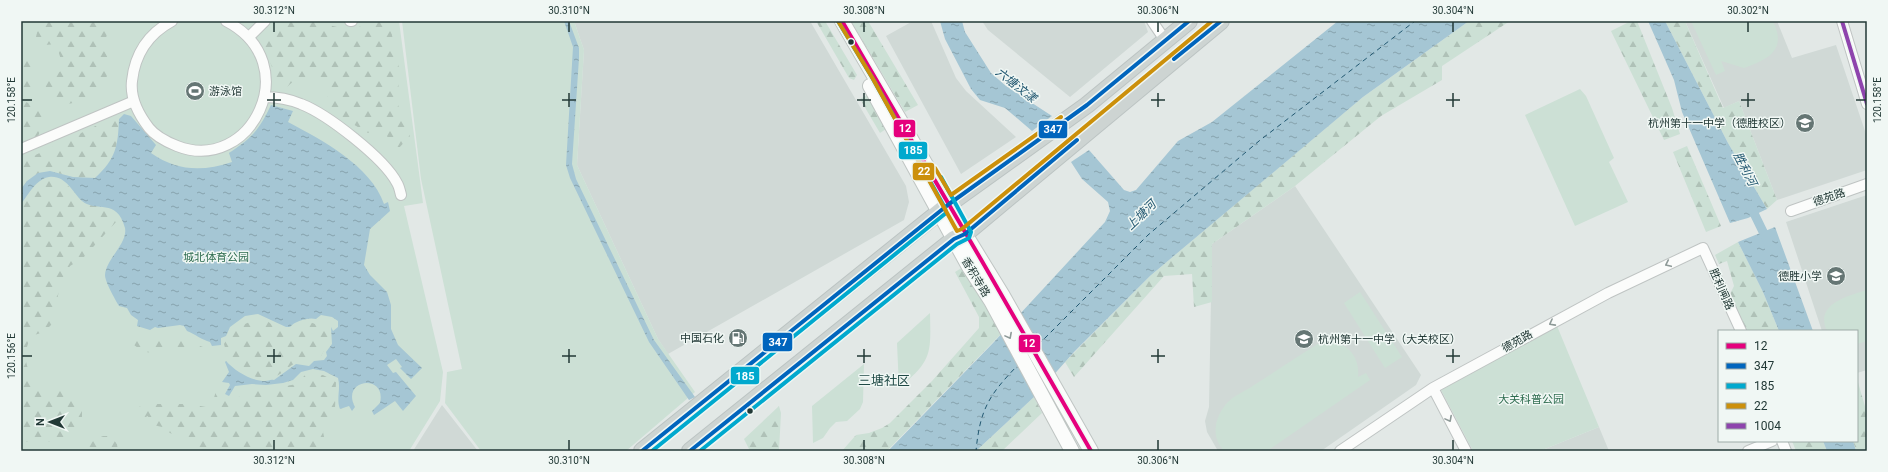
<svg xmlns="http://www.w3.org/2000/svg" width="1888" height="472" viewBox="0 0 1888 472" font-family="Roboto,'Noto Sans SC',sans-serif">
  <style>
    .built { fill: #d0d9d6 }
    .green { fill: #cce0d5 }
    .forest { fill: url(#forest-firs) }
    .water { fill: url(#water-ripples) }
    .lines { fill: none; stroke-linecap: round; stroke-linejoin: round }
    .canal { stroke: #a5c6d4; stroke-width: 9 }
    .ferry { stroke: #215770; stroke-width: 1; stroke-dasharray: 5 4; stroke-linecap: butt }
    .street-casing { stroke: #bfc4c3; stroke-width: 12 }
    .secondary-casing { stroke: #bfc5c3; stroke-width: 16 }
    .primary-casing { stroke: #bcc4c3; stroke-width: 18 }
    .street { stroke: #fbfcfb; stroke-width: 10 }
    .secondary { stroke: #fbfcfb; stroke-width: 14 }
    .primary { stroke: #cdd4d2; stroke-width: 16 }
    .bus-1-casing { stroke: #f0f7f4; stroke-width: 7 }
    .bus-2-casing { stroke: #f0f7f4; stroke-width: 7 }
    .bus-3-casing { stroke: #f0f7f4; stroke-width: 7 }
    .bus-4-casing { stroke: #f0f7f4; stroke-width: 7 }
    .bus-5-casing { stroke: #f0f7f4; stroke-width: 7 }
    .bus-1 { stroke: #e5007d; stroke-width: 4 }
    .bus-2 { stroke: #0065bd; stroke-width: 4 }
    .bus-3 { stroke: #00a9ce; stroke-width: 4 }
    .bus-4 { stroke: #cc900b; stroke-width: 4 }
    .bus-5 { stroke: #8e44ad; stroke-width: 4 }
    .oneway { stroke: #8e9a98 }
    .ticks { fill: none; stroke: #223936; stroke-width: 1.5 }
    .bus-dot { fill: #223936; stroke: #f0f7f4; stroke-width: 1.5 }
    .labels { text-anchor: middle; stroke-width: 3; stroke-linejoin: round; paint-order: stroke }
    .poi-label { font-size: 11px; fill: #223936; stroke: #f0f7f4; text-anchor: end }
    .street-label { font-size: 11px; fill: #223936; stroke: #f0f7f4 }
    .park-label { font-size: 11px; fill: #2f6d50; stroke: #f0f7f4 }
    .water-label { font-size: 12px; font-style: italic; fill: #215770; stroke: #f0f7f4 }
    .quarter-label { font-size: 13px; fill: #1f4945; stroke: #f0f7f4 }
    .line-badge { stroke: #f0f7f4; stroke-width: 1.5 }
    .badge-label { font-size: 11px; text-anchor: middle; font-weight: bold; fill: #fff }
    .neatline { fill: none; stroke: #223936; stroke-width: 1.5 }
    .ticks-label { font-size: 10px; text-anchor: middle; fill: #223936 }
  </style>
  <defs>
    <pattern id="forest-firs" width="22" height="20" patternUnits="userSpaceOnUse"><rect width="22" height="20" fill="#cce0d5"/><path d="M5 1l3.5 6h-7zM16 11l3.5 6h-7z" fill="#afc1b7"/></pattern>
    <pattern id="water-ripples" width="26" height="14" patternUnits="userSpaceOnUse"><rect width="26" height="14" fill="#a5c6d4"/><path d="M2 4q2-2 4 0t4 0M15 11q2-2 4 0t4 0" fill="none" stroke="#86a2ad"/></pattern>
  </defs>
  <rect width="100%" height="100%" fill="#e2e8e6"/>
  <path class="built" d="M574,21h236l96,165 3,16 -5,18 -236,134 -10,-15 -81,-174 7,-115z
    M913,21h18l25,57 10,13 50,46 -55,37 -75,-138z
    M982,21h162l4,11 -78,65 -82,-67z
    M1685,21h92l15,37 44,-13 31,92v33l-90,30 -38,-99 -15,7z
    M1295,186l126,189 -5,10 -95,66h-103l-11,-19 -2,-11 4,-14 3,-163z
    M1867,195v175l-10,3v-42h-35l-36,-109z
    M442,405l36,46h-65z
    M1599,427l10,24h-69z"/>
  <path class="green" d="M21,21h378l24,182 -19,3 39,166 -3,29 -31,50h-388z
    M402,21h172l10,29 -7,115 81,174 37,53 -69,59h-145l-36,-48 2,-31 15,-3 -41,-190z
    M1691,21h82c14,29 -4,38 -29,47l-23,-7 4,10 -9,4z
    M1580,89l6,7 28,62 -5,4 19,40 -53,24 -50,-111z
    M1867,290v51l-10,3v-13h-30c-13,-27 21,-35 40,-41z
    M1360,292l42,65 -17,11 -41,-65z
    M930,313c1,41 2,48 -31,75l-2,-45z
    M1557,326l42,101 -59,24h-67l-32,-61z
    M1331,342c18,2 29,16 27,35l8,-4 4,7 -103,71h-43c-13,-14 -10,-32 2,-47 6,-7 17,-12 25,-17 22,-14 44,-29 67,-43z
    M864,364l-1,38 -3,7 -13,12 -11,1 -6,6 -7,10 -10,5 -1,-37z"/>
  <path class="forest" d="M32,21l55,2 22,-2 -2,14 -5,12c2,4 6,10 7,14 1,30 -25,42 -50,44l-16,-22v-10l16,-1 5,-3 -8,-25 -22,2 4,-18z
    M281,21h32l28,7 18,-1 12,-6h18l11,52 -3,25 3,17 10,21 -12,13 -19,-22 -11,6 -39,-23 -2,-18 -6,-14c-17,-4 -27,0 -37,13l-10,-5 -2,-19 -9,-24 7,-12z
    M816,21h9l32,54 -3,5 -5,-2z
    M851,21h17l50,84 -13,7z
    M1469,21h41l-68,45v14l-61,36 -86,70 -83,58v58l-18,5 -2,-33 -28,2 -90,101 -9,-15 85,-86 189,-159 24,-20z
    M1631,21h6l35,87 8,26 -16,6 -53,-109z
    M1665,21h20l38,87 16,-7 38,99 -10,9 -39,-66z
    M21,57l10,3v16l3,7 -2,7 -8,5 2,7 9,4 9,11 -6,20 -17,8z
    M867,95l19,34 -6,4 -20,-34z
    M110,119h9c-1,27 -3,40 -24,59l-22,-1 -23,-6 -29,18v-27z
    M1687,146l34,80 -15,6 -33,-80z
    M49,177c23,2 19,16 34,25 7,4 20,4 28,6l5,14 -33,36 -13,8 -9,15 -9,43 -8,8 -13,4c-14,30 2,44 24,64l2,-12h12l13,20v11l-15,18 -8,5 -27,-1 -11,2v-239l18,-23z
    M1738,242l25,50 16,39h-33l-16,-37 4,-8 -7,-25 -8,3 -4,-9z
    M963,267l38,67 -114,117h-45l14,-16 13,-2 13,-5 8,-5 42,-42 47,-53v-11l-24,-45z
    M252,321h15l13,9 11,2 16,-11 19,7c6,11 0,18 -5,28l-6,2 -6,5c-21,-2 -18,6 -33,13 -11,5 -33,-1 -42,-9 -5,-6 -8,-15 -10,-23l9,-15z
    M167,338l21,4 15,5 3,7 -2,4 -7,-2 -5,-7c-10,2 -12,-1 -19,0 -19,2 -22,9 -39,-4l1,-6z
    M314,374l9,1 13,7 -1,26 -12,24 2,9 5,10h-137l3,-4h-6l-4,-7 -16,-7 -8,-6 -13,-3 -1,-8 -5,2 -5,-3 1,-8 6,-3h45l21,4 5,-17 5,2 8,10 16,-10 52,-9 8,-9z
    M1857,379l10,34v38h-11l-3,-10h4z
    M1034,397l8,16 -40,38h-26z
    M779,406l2,7 -2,38h-29l-6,-12z
    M103,436h8l6,8 1,7h-37l13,-11z
    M1792,441h31l4,10h-31z"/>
  <path class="water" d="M564,21h5l10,27v10l-7,106 4,15 78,161 41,57 -6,3 -40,-58 -79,-164 -4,-13 7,-118z
    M940,21h22l3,11 26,41 15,13 46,30 -20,15 -27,-23 -25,-8 -9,-11 -26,-50z
    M1338,21h131l-106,76 -213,179 -76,76 -40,45 -58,54h-88l105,-108 112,-121 5,-11 -2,-9 -26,-23 -11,-17 18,-12 35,40 6,2 6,-2 42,-49 34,-19z
    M1648,21h17l63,122 39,66 -19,9 -18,5 -48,-111 -8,-32z
    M271,105l22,6 -5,11c34,18 83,44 96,82l4,-2 2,9 -20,18 -6,36 6,10 17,17 4,13v24l7,16 24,23 -11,11 -11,-11 2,-1 -6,-8 -9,6 6,8 3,-1 20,24 -13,15 -8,-10 -21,14 -2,-4 8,-8c7,-30 -40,-24 -25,4l-3,4 -3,-5 -9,3c-4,-10 1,-20 -2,-31l-14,-7 -11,-2 -12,3 -8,8 -10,3 -17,2 -14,-1 -17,2 -6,10 -4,-2 5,-9 -1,-2 -7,-1 7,-10 -4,-10 1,-1c9,10 25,20 39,20 4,0 5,-2 9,-1l22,-16 13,2 5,-5 10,-1 3,-4 -1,-4 6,-8 -1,-17 2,4 5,-4v-6l-6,-4 -11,-2 -5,4c-8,-2 -21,2 -26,8h-4l-28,-13 -13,2 -15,11 -4,9 -5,2v7l-9,1 -2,-4c-8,-2 -15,-8 -23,-11l-3,-5 -4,-1 -22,3 -3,-1 -5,3 -13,-4 1,-6 -7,-5 -4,-7 -8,-2c-4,-7 -14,-24 -14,-31 1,-16 23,-32 20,-47 -8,-31 -29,-15 -43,-27 -10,-9 -16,-26 -33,-24 -13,2 -20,17 -28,27v-15l6,-8 11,-8 12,-2 23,6 22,1c21,-19 23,-32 24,-59l5,-5 7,2 25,29 -5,8c26,18 51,19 81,9l-3,-9c23,-15 30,-23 42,-48z
    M1775,227l38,104h-34l-16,-39 -25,-50z
    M1823,441h30l3,10h-29z"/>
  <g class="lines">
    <path class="canal" d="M1750,205l18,37"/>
    <path class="ferry" d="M1038,345l110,-110 111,-94 156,-120
      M947,451h29c4,-42 13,-56 42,-86"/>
    <g class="street-casing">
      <path id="street" d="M172,21c-24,13 -37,32 -40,60 -2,17 7,34 17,47 7,9 18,14 28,18 74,29 130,-83 49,-125
        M350,21h2
        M1152,21l13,19
        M1842,21l25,83
        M249,37l16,-16
        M265,97c12,0 24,2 36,7 26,10 83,54 96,79 2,3 3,8 4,12
        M21,149l113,-48
        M1791,211l76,-27
        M1433,388l33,63
        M1782,441l4,10
        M1340,451l93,-63 175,-95 95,-45 38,83
        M1748,451l24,-10"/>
    </g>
    <g class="secondary-casing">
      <path id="secondary" d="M842,21l107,183 16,30 38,62 88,155
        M870,86l99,181 22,34 81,150"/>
    </g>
    <g class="primary-casing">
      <path id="primary" d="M642,451l307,-247 138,-99 102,-84
        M690,451l264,-212 11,-5 256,-213"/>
    </g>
    <use href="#street" class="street"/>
    <use href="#secondary" class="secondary"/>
    <use href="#primary" class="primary"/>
    <g class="bus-1-casing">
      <path id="bus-1" d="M842,21c84,143 167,286 249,430"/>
    </g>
    <g class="bus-2-casing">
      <path id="bus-2" d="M1174,59l47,-38
        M642,451l307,-247 138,-99 102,-84
        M690,451l264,-212 11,-5 112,-94"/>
    </g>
    <g class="bus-3-casing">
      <path id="bus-3" d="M652,451l294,-238 -1,-5 -72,-129 -35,-58
        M700,451l257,-207 12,-6 2,-6 -30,-55"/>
    </g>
    <g class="bus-4-casing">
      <path id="bus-4" d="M838,21l35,58 84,152 5,-2 250,-208
        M935,168l16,27 110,-78"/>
    </g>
    <g class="bus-5-casing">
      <path id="bus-5" d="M1842,21l25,83"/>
    </g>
    <use href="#bus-1" class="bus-1"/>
    <use href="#bus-2" class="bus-2"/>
    <use href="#bus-3" class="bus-3"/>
    <use href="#bus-4" class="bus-4"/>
    <use href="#bus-5" class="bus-5"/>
  </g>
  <defs><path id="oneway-chevron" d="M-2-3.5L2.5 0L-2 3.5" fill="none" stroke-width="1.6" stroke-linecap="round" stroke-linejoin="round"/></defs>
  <g class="oneway">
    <use href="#oneway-chevron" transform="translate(1668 264) rotate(155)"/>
    <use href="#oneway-chevron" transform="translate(1552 323) rotate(152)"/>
    <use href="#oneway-chevron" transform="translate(1009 336) rotate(62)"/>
    <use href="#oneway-chevron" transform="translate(1449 419) rotate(62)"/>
  </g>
  <path class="ticks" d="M274,22v10M569,22v10M864,22v10M1158,22v10M1453,22v10M1748,22v10M274,93v14M569,93v14M864,93v14M1158,93v14M1453,93v14M1748,93v14M22,100h10M267,100h14M562,100h14M857,100h14M1151,100h14M1446,100h14M1741,100h14M1856,100h10M274,349v14M569,349v14M864,349v14M1158,349v14M1453,349v14M22,356h10M267,356h14M562,356h14M857,356h14M1151,356h14M1446,356h14M274,440v10M569,440v10M864,440v10M1158,440v10M1453,440v10"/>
  <defs>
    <g id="stadium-disc" transform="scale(1)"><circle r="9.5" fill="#657674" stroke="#f0f7f4"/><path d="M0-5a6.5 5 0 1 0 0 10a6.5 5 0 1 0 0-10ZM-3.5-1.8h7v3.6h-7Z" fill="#fff"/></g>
    <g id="school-disc" transform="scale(1)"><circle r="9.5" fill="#657674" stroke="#f0f7f4"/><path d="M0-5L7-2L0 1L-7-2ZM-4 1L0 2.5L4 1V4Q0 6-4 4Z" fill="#fff"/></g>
    <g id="fuel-disc" transform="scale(1)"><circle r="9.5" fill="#657674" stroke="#f0f7f4"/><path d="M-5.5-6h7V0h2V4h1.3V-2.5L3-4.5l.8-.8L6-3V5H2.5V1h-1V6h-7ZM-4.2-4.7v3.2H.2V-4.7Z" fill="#fff"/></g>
  </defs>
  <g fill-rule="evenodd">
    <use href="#stadium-disc" x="195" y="91"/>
    <use href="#school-disc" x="1805" y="123"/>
    <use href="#school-disc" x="1836" y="276"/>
    <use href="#fuel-disc" x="738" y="338"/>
    <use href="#school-disc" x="1304" y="339"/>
  </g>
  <g class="bus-dot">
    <circle cx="851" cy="42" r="3.5"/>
    <circle cx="750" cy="411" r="3.5"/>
  </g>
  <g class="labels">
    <g class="poi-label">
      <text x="209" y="95" text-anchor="start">游泳馆</text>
      <text x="1791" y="127">杭州第十一中学（德胜校区）</text>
      <text x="1822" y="280">德胜小学</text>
      <text x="724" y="342">中国石化</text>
      <text x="1318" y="343" text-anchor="start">杭州第十一中学（大关校区）</text>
    </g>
    <g class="street-label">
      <text transform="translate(1829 197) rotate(-18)" y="4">德苑路</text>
      <text transform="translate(976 277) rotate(59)" y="4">香积寺路</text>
      <text transform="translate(1722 289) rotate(66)" y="4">胜利闸路</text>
      <text transform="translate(1517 341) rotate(-29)" y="4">德苑路</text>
    </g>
    <g class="park-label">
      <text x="216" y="261">城北体育公园</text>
      <text x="1531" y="403">大关科普公园</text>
    </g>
    <g class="water-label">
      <text transform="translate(1016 85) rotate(38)" y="4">六塘汶漾</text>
      <text transform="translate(1745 169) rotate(63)" y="4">胜利河</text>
      <text transform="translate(1141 215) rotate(-44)" y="4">上塘河</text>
    </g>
    <g class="quarter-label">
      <text x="884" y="385">三塘社区</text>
    </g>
  </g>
  <g class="line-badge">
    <rect x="893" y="119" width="23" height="19" rx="4" fill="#e5007d"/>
    <rect x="1038" y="120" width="30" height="19" rx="4" fill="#0065bd"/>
    <rect x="898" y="141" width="30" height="19" rx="4" fill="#00a9ce"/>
    <rect x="912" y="162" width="23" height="19" rx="4" fill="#cc900b"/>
    <rect x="762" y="332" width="31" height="20" rx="4" fill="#0065bd"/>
    <rect x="1018" y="334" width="23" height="19" rx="4" fill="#e5007d"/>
    <rect x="730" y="366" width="30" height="19" rx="4" fill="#00a9ce"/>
  </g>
  <g class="badge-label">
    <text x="905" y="132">12</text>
    <text x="1053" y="133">347</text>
    <text x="913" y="154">185</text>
    <text x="924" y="175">22</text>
    <text x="778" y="346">347</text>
    <text x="1029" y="347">12</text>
    <text x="745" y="380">185</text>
  </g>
  <rect width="1888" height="472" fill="none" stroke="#f0f7f4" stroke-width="44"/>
  <rect x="1718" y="330" width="140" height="112" fill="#f0f7f4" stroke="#9eaba8"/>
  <rect x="1726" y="343" width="20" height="6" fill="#e5007d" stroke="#9eaba8"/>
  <text x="1754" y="350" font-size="12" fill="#223936">12</text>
  <rect x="1726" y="363" width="20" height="6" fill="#0065bd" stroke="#9eaba8"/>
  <text x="1754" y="370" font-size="12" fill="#223936">347</text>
  <rect x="1726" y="383" width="20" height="6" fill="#00a9ce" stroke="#9eaba8"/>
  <text x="1754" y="390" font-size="12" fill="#223936">185</text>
  <rect x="1726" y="403" width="20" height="6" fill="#cc900b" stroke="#9eaba8"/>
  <text x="1754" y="410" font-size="12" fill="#223936">22</text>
  <rect x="1726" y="423" width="20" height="6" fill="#8e44ad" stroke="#9eaba8"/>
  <text x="1754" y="430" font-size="12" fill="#223936">1004</text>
  <g transform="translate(50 422) rotate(270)" stroke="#f0f7f4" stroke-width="3" paint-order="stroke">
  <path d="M0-3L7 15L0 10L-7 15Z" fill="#223936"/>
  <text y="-6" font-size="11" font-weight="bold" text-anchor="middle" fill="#223936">N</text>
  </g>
  <rect x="22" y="22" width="1844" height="428" class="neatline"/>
  <g class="ticks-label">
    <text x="274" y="14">30.312°N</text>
    <text x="569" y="14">30.310°N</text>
    <text x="864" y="14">30.308°N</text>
    <text x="1158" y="14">30.306°N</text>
    <text x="1453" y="14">30.304°N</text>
    <text x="1748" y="14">30.302°N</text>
    <text transform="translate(1877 100) rotate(-90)" y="4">120.158°E</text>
    <text transform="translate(11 100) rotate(-90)" y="4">120.158°E</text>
    <text transform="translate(11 356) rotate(-90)" y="4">120.156°E</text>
    <text x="274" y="464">30.312°N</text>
    <text x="569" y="464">30.310°N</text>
    <text x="864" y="464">30.308°N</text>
    <text x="1158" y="464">30.306°N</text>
    <text x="1453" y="464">30.304°N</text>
  </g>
</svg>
